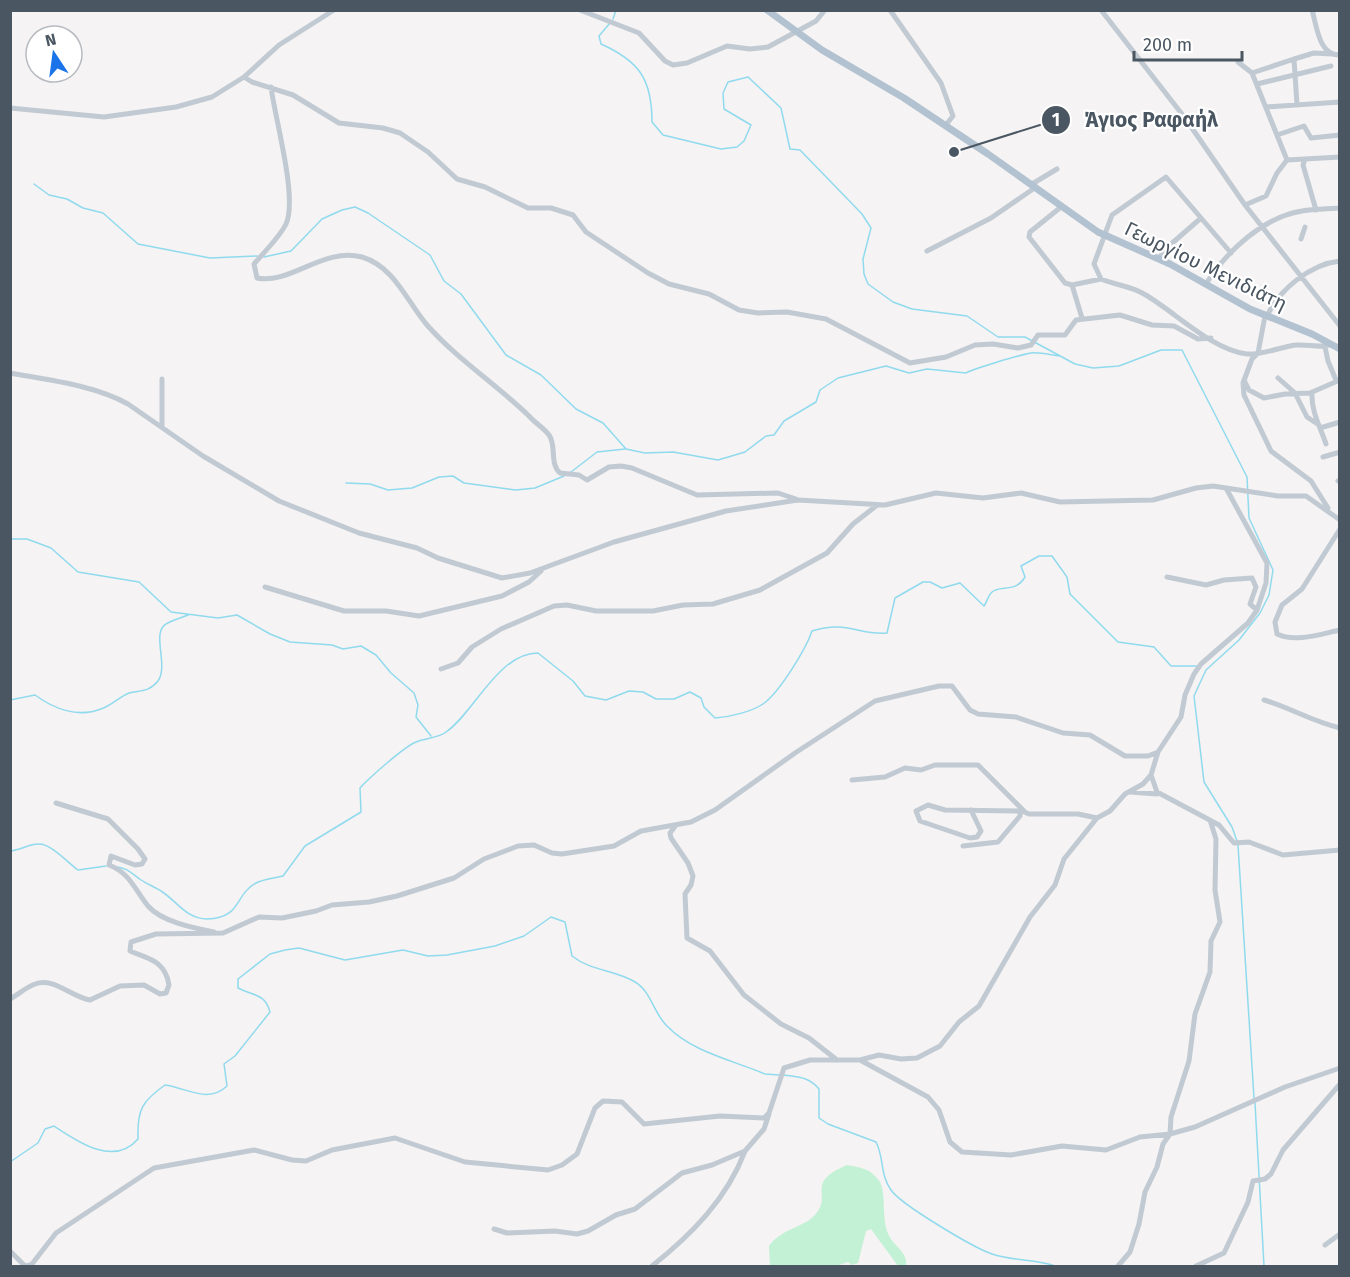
<svg xmlns="http://www.w3.org/2000/svg" width="1350" height="1277" viewBox="0 0 1350 1277" font-family="'Fira Sans',sans-serif">
  <style>
    .green { fill: #c3f1d5 }
    .lines { fill: none; stroke-linecap: round; stroke-linejoin: round }
    .stream { stroke: #90daee; stroke-width: 1.5 }
    .minor { stroke: #c1cad2; stroke-width: 5 }
    .major { stroke: #b3c2d1; stroke-width: 7 }
    .labels { text-anchor: middle; stroke-width: 4.5; stroke-linejoin: round; paint-order: stroke }
    .street-label { font-size: 20px; fill: #4a5661; stroke: #fff }
    .leader { fill: none; stroke: #4a5661; stroke-width: 2 }
    .callout-dot { fill: #4a5661; stroke: #fff; stroke-width: 2 }
    .mark-label { font-size: 18px; text-anchor: middle; font-weight: bold; fill: #fff }
    .callout-label { font-size: 21px; text-anchor: middle; font-weight: bold; fill: #4a5661; stroke: #fff; stroke-width: 4.5; stroke-linejoin: round; paint-order: stroke }
  </style>
  <rect width="100%" height="100%" fill="#f5f3f3"/>
  <path class="green" d="M847,1165c11,2 21,3 29,12 14,13 2,43 15,62 6,9 17,15 15,27h-8l-27,-37 -5,2 -8,32 -6,2 -4,-3 -12,4h-66l-1,-20c13,-18 34,-18 46,-31 19,-21 -12,-31 32,-50z"/>
  <g class="lines">
    <path class="stream" d="M613,19l3,-9
      M610,23l-11,13 2,8c38,17 51,35 51,78l11,13 58,14 16,-2 7,-6 7,-16 -27,-16 -1,-16 5,-11 20,-5 33,31 9,41 10,1 62,64 9,14 -8,31 1,15 4,10 25,18 19,7 55,7 31,21h27l50,27 18,4 26,-2 42,-16h21l65,127 2,41 24,52 -4,25 -9,18 -21,27 -33,30 -12,26 10,86 28,45 5,14
      M34,184l15,11 18,4 16,9 20,5 35,31 72,14 47,-2
      M264,257l27,-6 31,-32 20,-9 13,-3 13,6 62,42 14,26 17,13 45,61 35,20 35,34 27,14 23,26 19,4 28,-1 45,8 27,-8 21,-16 8,-1 10,-14 32,-19 4,-12 18,-12 48,-12 23,7 18,-4 39,4c6,-4 54,-18 65,-20 9,-1 20,2 29,3
      M571,472l26,-20 28,-3
      M346,483l24,1 18,6 24,-2 27,-11 14,-1 11,7 52,7 19,-2 29,-12
      M10,539h17l24,9 27,24 61,10 32,30 47,6 19,-3 33,19 20,8 42,3 11,4 18,-3 15,9 15,18 23,20 4,12 -2,12 15,19
      M10,700l25,-5c19,14 43,23 66,14 10,-3 18,-12 28,-16 12,-3 20,-1 29,-12 11,-16 -7,-48 8,-57 6,-4 15,-6 22,-9
      M1238,845l16,253
      M10,851c11,-1 19,-7 28,-7 13,-1 30,19 40,26l28,-4
      M117,867c11,1 15,7 24,13 6,4 14,7 20,11 16,10 25,28 46,28 35,-1 27,-24 49,-36 7,-4 19,-5 27,-7l22,-30 56,-34 -1,-24c10,-11 44,-41 56,-46 9,-4 23,-4 30,-10 28,-19 52,-79 92,-79l35,28 12,15 21,4 23,-9 14,1 13,7h18l16,-7 11,6 3,9 11,11c14,-1 36,-6 48,-14 16,-11 43,-55 49,-73 35,-11 45,4 75,2l8,-35 28,-16h7l12,6 18,-5 24,23c3,-4 4,-10 7,-13 8,-9 24,1 34,-16l-4,-11 18,-10h13l15,21 3,17 48,48 36,5 17,19h26
      M783,1075c16,2 26,2 36,14v29l9,6 48,18c8,15 4,33 15,48 9,14 83,58 101,64 20,7 44,5 63,12
      M1255,1103l9,163
      M10,1162l28,-19 7,-14 9,-3c24,16 60,41 84,13 -1,-29 4,-38 27,-54 22,3 43,19 62,1l-3,-22 11,-8 35,-44c-5,-19 -17,-16 -32,-24v-9l32,-25 15,-4 14,-2 46,12 58,-10 25,6 19,-1 48,-9 29,-10 27,-19 14,5 7,34c19,15 43,14 63,26 16,9 19,32 32,44 25,26 65,34 98,48l14,1"/>
    <path class="minor" d="M580,10l59,23 26,28 8,4 14,-2 40,-17 23,3 18,-2 48,-26 9,-11
      M890,10l51,73 12,33 -8,10
      M1101,10l84,108 60,87 95,121
      M1312,10c5,17 7,46 28,45
      M1238,62l14,11 35,87
      M1252,73l42,-14
      M244,77l8,5 41,13 46,28 44,5 17,5 28,19 29,27 28,8 43,21h23l22,7 13,17 62,41 21,11 40,10 30,16 19,3 29,-1 39,7 84,44 36,-6 29,-12 18,-1 25,4 13,-3 7,-10h27l11,-15 44,-5 32,10 22,1 24,13 13,-1
      M1257,84l74,-18
      M271,87c4,32 27,111 15,137 -7,14 -22,28 -32,40l3,14c33,7 66,-31 105,-21 33,10 45,45 65,68 31,35 69,59 102,91 6,7 15,12 20,19 8,11 0,28 11,38l19,2 8,5 22,-13 12,-1 11,2 65,27 81,-2 18,6
      M1297,105l-3,-46 20,-6 18,1
      M1266,107l74,-5
      M10,108l94,9 72,-10 36,-10 32,-20 35,-32 55,-35
      M1277,135l27,-9 7,12 29,-3
      M1305,159l-2,6 13,45
      M1032,184l25,-15
      M1245,205l21,-9 11,-23 10,-13 53,-3
      M1061,207l-31,25 -1,5 36,46 7,2 29,-6
      M1301,239l4,-12
      M927,251l64,-33 45,-31
      M1231,253l-65,-76 -54,38 -18,49 7,15c14,6 30,7 43,15 30,17 68,56 103,60 16,1 33,-7 49,-9 13,-1 24,4 36,-1
      M1158,259l12,-14 31,-27
      M1206,284c20,-32 57,-67 96,-73 12,-2 25,-2 38,-3
      M1072,285l10,33
      M1265,316l-7,37 -6,6 -9,24 1,12 27,56 40,30 17,27
      M1267,316c12,-26 43,-52 73,-55
      M1325,347l3,14 8,19
      M10,373c38,7 84,12 118,31l75,52 76,45 80,32 58,15 21,10 64,20 28,-5 84,-31 112,-31 72,-11 87,5 51,-12 47,5 38,-5 39,9 46,-1 47,-1 43,-12 17,-2 65,10h28l34,24
      M1278,378l17,15 12,24 9,6
      M1244,380l5,10 15,8 21,-4 25,-1 30,-13
      M1312,392c-1,20 8,34 14,52
      M162,427v-48
      M1320,428l20,-6
      M1323,457l17,-5
      M1338,481l2,-1
      M1226,488l41,75 -1,20 -9,27 -9,13 -47,41 -7,10 -9,21 -4,22 -23,35 -7,23 6,17 62,33 15,18 15,-1 34,13 57,-5
      M1340,529l-38,60 -20,16 -7,17 2,12c18,9 44,0 63,-4
      M1167,577l39,8 18,-5 28,-2 4,9 -6,17 7,6
      M265,587l79,24h42l33,5 83,-20 27,-14 12,-11
      M441,669l17,-6 14,-16 29,-18 53,-23 13,-1 29,6h57l30,-6 30,-1 47,-14 67,-37 26,-29 23,-18
      M1264,700c27,8 47,21 76,28
      M852,780l33,-3 20,-9 16,2 14,-5h43l46,46
      M1130,792l27,2
      M56,803l52,16 30,30 7,10 -3,5 -7,1 -24,-9 -2,9c21,8 26,25 39,41 14,16 46,22 66,26
      M971,810l10,21 -4,6 -7,1 -50,-17 -4,-10 12,-6 17,5 77,1 7,3h49l19,4
      M676,825l-6,8 1,5 17,25 5,13 -2,9 -6,9 2,44 23,13 34,44 37,29 28,14 28,22
      M963,846l35,-4 22,-26v-5
      M10,999c8,-4 16,-12 25,-15 19,-7 36,13 55,16l30,-14 24,-1 16,9 6,-1 3,-8c-4,-25 -21,-26 -39,-34l1,-9 25,-8 67,-1 36,-16 23,1 34,-7 16,-6 37,-3 28,-6 57,-18 30,-19 34,-13 16,-1 18,8 10,1 52,-8 27,-15 50,-9 24,-12 80,-57 80,-52 64,-15h13l18,24 8,4 38,3 47,16 27,2 35,21h23l10,-4
      M860,1060l19,-5 22,4 16,-1 23,-12 19,-24 20,-16 51,-89 25,-32 9,-26 33,-41 13,-7 15,-17 18,-10 8,-9
      M494,1229l13,4 48,-2 22,3 11,-3 28,-16 19,-6 47,-36 30,-8 33,-14 19,-22 5,-15
      M1325,1245l15,-11
      M10,1251l15,15
      M26,1266l6,-2 24,-31 98,-65 100,-18 38,10 14,1 26,-11 63,-12 70,24 83,8 14,-5 15,-11 18,-46 8,-7 19,1 22,22 76,-8 44,2 5,-5 15,-45 26,-8h50l68,37 11,13 11,32 12,10 49,3 51,-9 44,4 34,-13 30,-3 25,-7 90,-40 55,-19
      M652,1266c39,-31 75,-67 93,-115
      M1118,1266l12,-14 9,-28 6,-32 12,-25 6,-23 7,-10 1,-17 18,-56 6,-47 15,-42 1,-31 9,-19 -5,-32 1,-51 -6,-19
      M1196,1266l28,-13 24,-51 5,-21 12,-2 6,-5 12,-24 57,-66"/>
    <path class="major" d="M767,10l55,40 82,48 84,56 110,78 72,32 80,45 62,25 28,15"/>
  </g>
  <g class="labels">
    <g class="street-label">
      <text transform="translate(1206 266) rotate(26)" y="7">Γεωργίου Μενιδιάτη</text>
    </g>
  </g>
  <path class="leader" d="M954 152L1056 120"/>
  <g class="callout-dot">
    <circle cx="954" cy="152" r="6"/>
    <circle cx="1056" cy="120" r="15"/>
  </g>
  <g class="mark-label">
    <text x="1056" y="126">1</text>
  </g>
  <g class="callout-label">
    <text x="1151" y="127">Άγιος Ραφαήλ</text>
  </g>
  <rect width="1350" height="1277" fill="none" stroke="#4a5661" stroke-width="24"/>
  <g transform="translate(54 54) rotate(347)"><circle r="28" fill="#ffffff" stroke="#b7bbc0" stroke-width="1.5"/>
  <path d="M0-4.5L10 22L0 15L-10 22Z" fill="#1a73e8"/>
  <text y="-9" font-size="16" font-weight="bold" text-anchor="middle" fill="#4a5661">N</text>
  </g>
  <path d="M1134 51v9h108v-9" fill="none" stroke="#4a5661" stroke-width="3"/>
  <text x="1143" y="51" font-size="18" fill="#4a5661" stroke="#ffffff" stroke-width="4.5" paint-order="stroke">200 m</text>
</svg>
